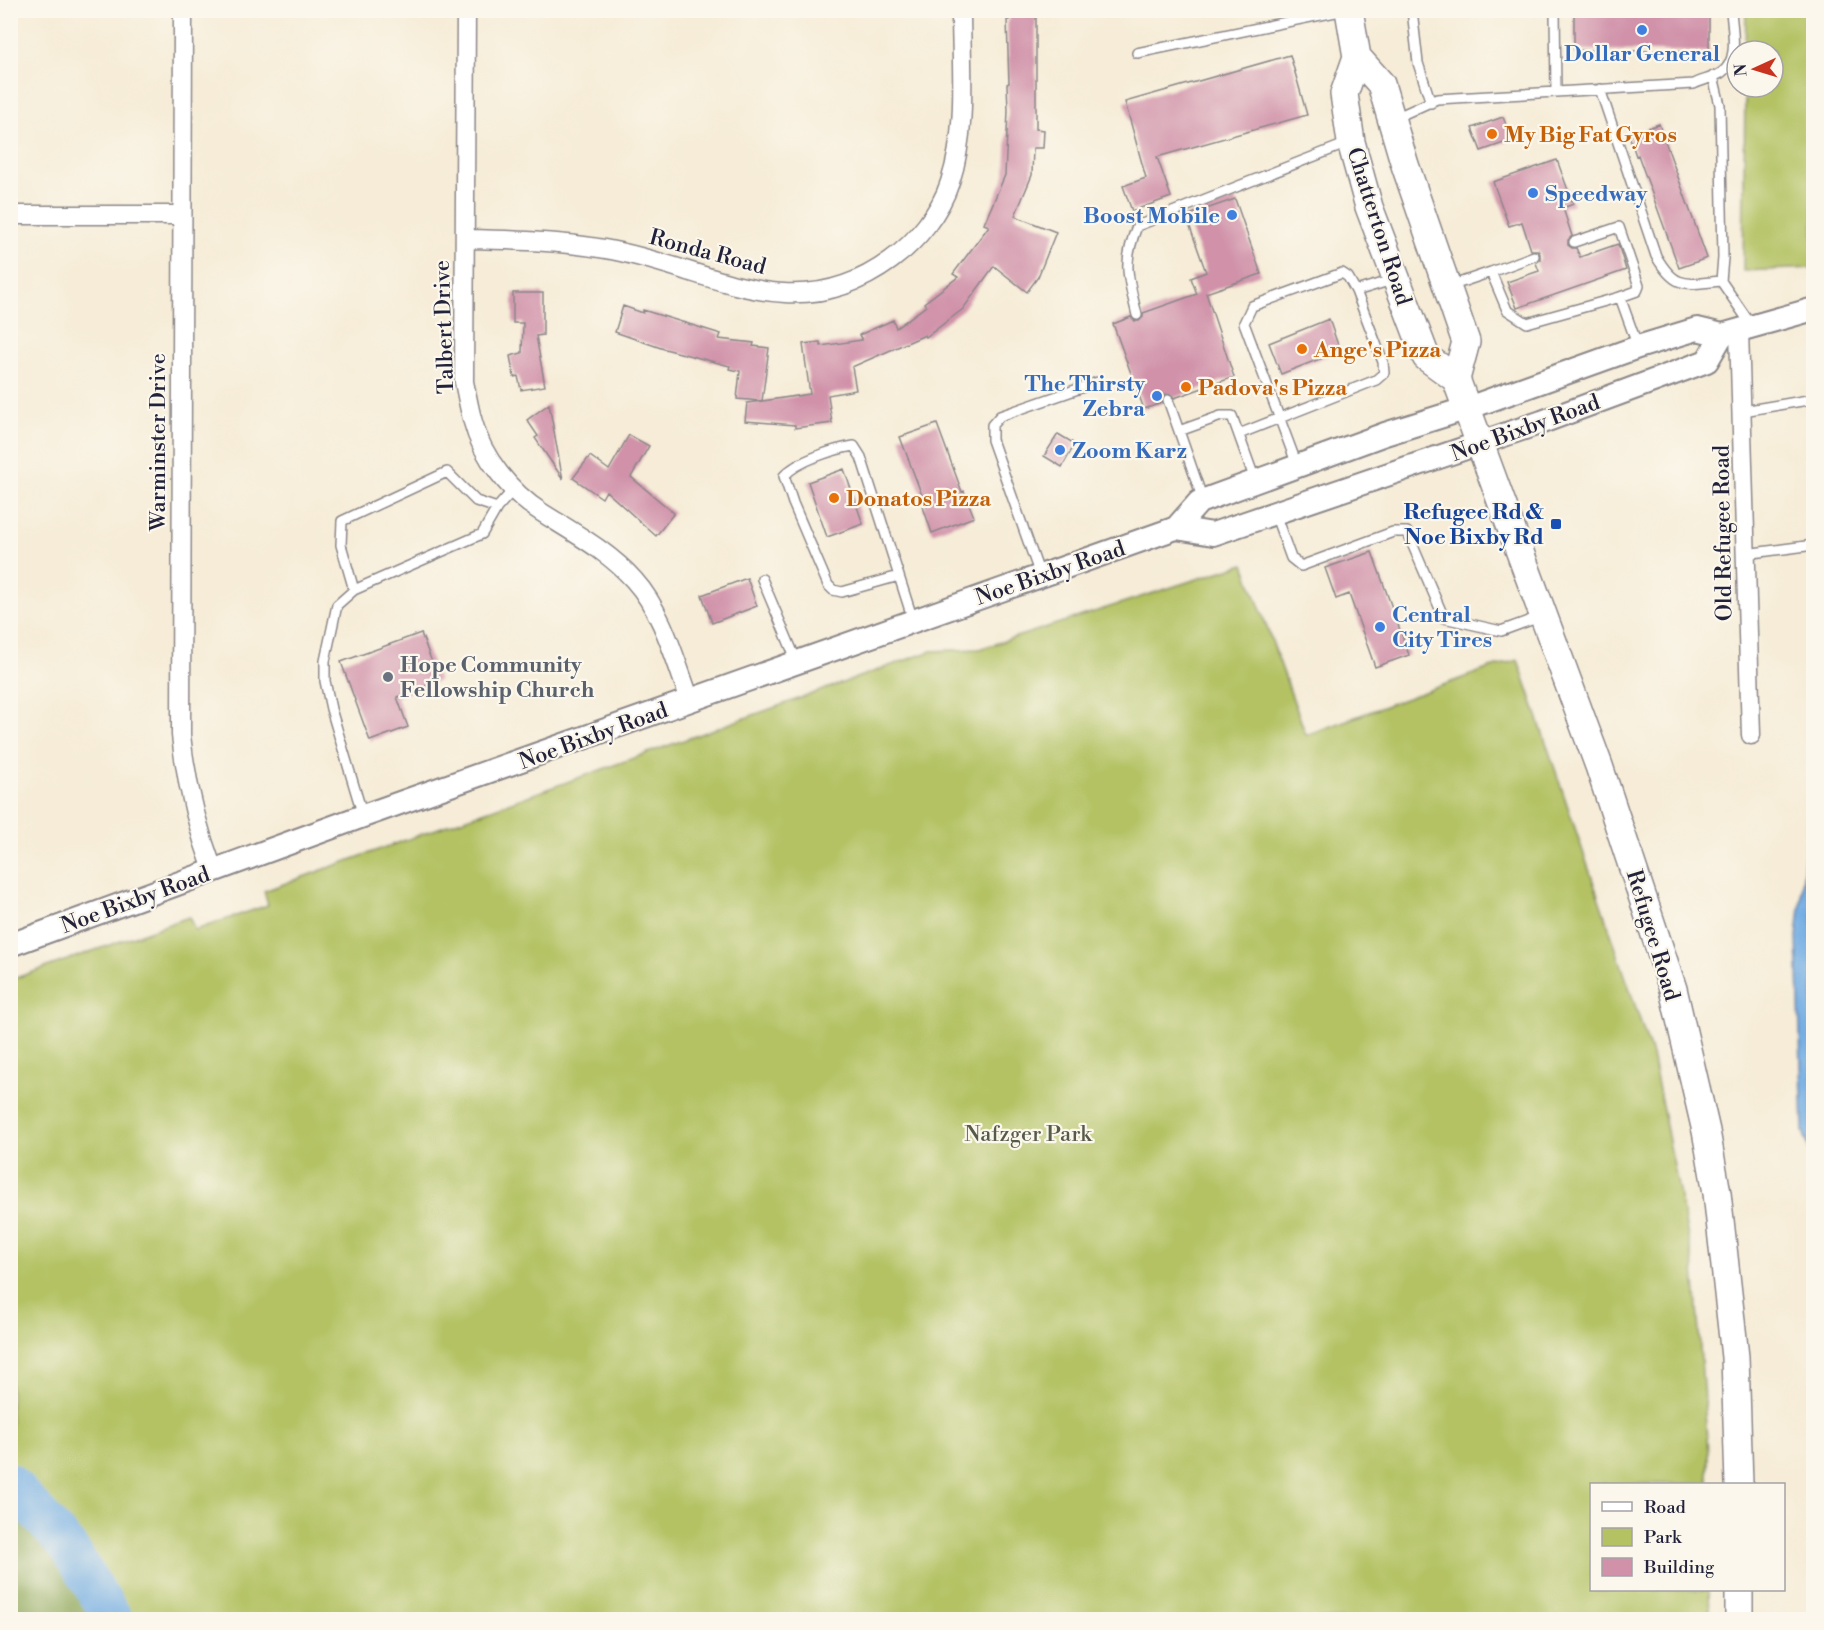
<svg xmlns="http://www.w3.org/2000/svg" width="1824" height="1630" viewBox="0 0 1824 1630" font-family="'Libre Bodoni',serif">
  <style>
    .green { fill: #b4c264; stroke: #6b7250; stroke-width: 1.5 }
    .forest { fill: #8fa85a; stroke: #58654a; stroke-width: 1.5 }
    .water { fill: #73ade3; stroke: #4a688f; stroke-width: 1.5 }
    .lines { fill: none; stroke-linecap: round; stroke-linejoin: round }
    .river { stroke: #73ade3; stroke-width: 39 }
    .building { fill: #d091a9 }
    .service-casing { stroke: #8c8789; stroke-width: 12 }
    .minor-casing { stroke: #8c8789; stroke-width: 21 }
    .tertiary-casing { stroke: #8c8789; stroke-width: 26 }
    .primary-casing { stroke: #8c8789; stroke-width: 30 }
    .service { stroke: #fff; stroke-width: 9 }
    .minor { stroke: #fff; stroke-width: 18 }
    .tertiary { stroke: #fff; stroke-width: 22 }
    .primary { stroke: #fff; stroke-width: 27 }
    .shop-dot { fill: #3f7fe0; stroke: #fbf7ec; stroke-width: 2 }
    .food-dot { fill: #e8710a; stroke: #fbf7ec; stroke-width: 2 }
    .transit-dot { fill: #1a4fb4; stroke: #fbf7ec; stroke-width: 2 }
    .worship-dot { fill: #6b7280; stroke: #fbf7ec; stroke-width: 2 }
    .labels { text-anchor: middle; stroke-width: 4.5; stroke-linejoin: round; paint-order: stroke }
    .shop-label { font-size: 22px; font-weight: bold; fill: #366cbe; stroke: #fbf7ec; text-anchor: start }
    .food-label { font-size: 22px; font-weight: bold; fill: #c56008; stroke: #fbf7ec; text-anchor: start }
    .street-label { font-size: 22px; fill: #22223b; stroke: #fbf7ec }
    .transit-label { font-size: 22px; font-weight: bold; fill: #164399; stroke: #fbf7ec; text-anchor: end }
    .worship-label { font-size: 22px; font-weight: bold; fill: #5b616d; stroke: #fbf7ec; text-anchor: start }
    .park-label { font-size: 22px; fill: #555a49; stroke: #fbf7ec }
  </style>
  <rect width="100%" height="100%" fill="#fbf7ec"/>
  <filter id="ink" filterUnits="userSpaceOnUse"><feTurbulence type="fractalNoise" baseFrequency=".0167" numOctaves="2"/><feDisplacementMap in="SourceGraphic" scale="12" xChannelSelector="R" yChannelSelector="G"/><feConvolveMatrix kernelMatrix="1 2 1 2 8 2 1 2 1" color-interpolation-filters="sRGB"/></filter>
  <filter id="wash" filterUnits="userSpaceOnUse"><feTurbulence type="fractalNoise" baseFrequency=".008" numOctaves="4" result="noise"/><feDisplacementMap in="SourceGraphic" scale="24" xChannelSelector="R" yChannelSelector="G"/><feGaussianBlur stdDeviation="1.35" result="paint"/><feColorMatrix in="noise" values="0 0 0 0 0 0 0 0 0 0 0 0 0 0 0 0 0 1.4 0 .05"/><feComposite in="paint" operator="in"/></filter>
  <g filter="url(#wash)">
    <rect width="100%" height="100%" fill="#f6ecd7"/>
    <path class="green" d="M1746,11h67v257l-70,3 2,-184h28v-36h-28z
      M1244,564l62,171 184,-67 28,-8 134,395 42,212 14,185v32h-116v106h117l1,29h-1596l-45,-71 -58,-65 -1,-503 179,-63 6,13 73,-25 -4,-14 667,-240 48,-2z"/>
    <path class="forest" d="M11,1483l58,65 45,71h-103z"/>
    <path class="water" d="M1813,775v385l-10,-29 -6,-194z"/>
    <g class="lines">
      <path class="river" d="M10,1483l59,65 45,72"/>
    </g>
    <g id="blocks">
      <path class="building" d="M1009,10h27v119l8,1 -1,18h-10l-1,27 -17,41 41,16 -18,45 -11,15 -33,-26 -31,43 -37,28 -1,-2 -73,32 4,23 -28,5 4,28 -37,5v-3l-50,-4 2,-18 15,-2 -25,-2 3,-28 -11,-2 1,-3 -69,-18 -46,-16 8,-26 20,7v-3l78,24 -2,5 35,4 -1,3 16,2 -7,53 48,-7 -7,-50 17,-2 1,4 41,-6 -3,-5 34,-15 3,8 30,-22 -2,-3 34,-26 -5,-3 36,-48 -5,-2 21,-49 3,-64 -1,-27 2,-1 -2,-63h2z
        M1574,10h135v42l-135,-2z
        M1290,55l17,60 -150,42 14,40 -39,14 -9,-25 23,-8 -21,-76z
        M1503,117l9,23 -31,11 -9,-23z
        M1659,124l48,134 -28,10 -41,-113 -2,1 -7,-21z
        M1557,160l16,44 -10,4 9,28 -4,4v5l4,3h4l4,9 38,-13 8,26 -109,38 -10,-26 32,-11 -3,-8 4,-3v-6l-2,-4h-7l-9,-28 -13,4 -16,-44z
        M1235,199l26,75 -55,19 28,84 -60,21 -2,-3 -6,-1 -3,2 -1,7 -18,6 -31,-85 18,-7 4,4h4l4,-4v-4l54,-19 -6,-16 15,-6 -20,-56z
        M513,293h30v42l-7,1 9,50 -24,4 -3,-14 -4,1 -4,-21 12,-3 1,-30h-10z
        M1329,319l11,32 -59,23 -12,-31z
        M549,404l12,66 2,9 -28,-41 3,-2 -11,-16z
        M937,424l25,68 2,-1 10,26 -42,16 -9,-26 3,-1 -26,-69z
        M1058,434l17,10 -13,23 -18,-11z
        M629,435l20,11 -18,31 43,36 -18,23 -50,-45 -4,7 -29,-20 17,-22 19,14z
        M844,469l19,55 -36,13 -19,-55z
        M1372,552l37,103 -34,12 -26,-73 -13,5 -11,-31z
        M747,578l10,28 -45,17 -10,-28z
        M421,633l18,48 -42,16 11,30 -38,14 -29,-79z"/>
    </g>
  </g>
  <g filter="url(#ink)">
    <use href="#blocks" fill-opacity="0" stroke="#8c8789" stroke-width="1.5"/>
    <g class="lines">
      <g class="service-casing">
        <path id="service" d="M1412,10l6,53 13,40
          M1555,10l1,82
          M1137,53l208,-43
          M1713,76l7,29 3,153 -2,23 31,45
          M1600,89l56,167c20,34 29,28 65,25
          M1395,118l42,-19 257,-15c8,-4 19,-6 27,-11 19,-12 11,-43 10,-63
          M1574,242l45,-15 20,59 -2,5 -17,6
          M1491,272l43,-16
          M1450,286l41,-14 16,38 20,13 93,-26 18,50
          M1137,315c-9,-39 -15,-50 0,-89l211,-83
          M1168,400l11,31
          M1743,411l71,-12
          M1239,434l137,-54 8,-7 -1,-11 -27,-71
          M1297,465l-53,-142 8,-17 90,-33 6,4 8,14 36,-11
          M1203,500l-24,-69 42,-15h11l23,64
          M1275,514l16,44 10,8 92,-34h14l37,86 57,13 41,-15
          M1745,554l69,-9
          M1040,575l-48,-135v-15l8,-9 98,-34
          M899,576l-57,16 -9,-2 -5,-5 -35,-82 -9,-27c13,-15 50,-27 70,-30l7,11 52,163
          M762,579l35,83
          M354,590l-13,-45 1,-24 105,-49 29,29 21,7
          M363,816l-32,-107 -6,-28v-20l12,-56 17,-15 128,-56 15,-26 17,-19"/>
      </g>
      <g class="minor-casing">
        <path id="minor" d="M183,10l-2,725c5,48 15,89 32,135
          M466,10l-2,372c3,13 5,27 9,40 9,35 38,71 68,90 33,21 67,39 93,68 29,32 41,80 56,120
          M10,215h172
          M465,239c46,1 93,2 140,10 102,17 187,84 286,11 25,-18 49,-47 59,-78 18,-54 11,-116 11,-172
          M1739,330l12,405"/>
      </g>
      <g class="tertiary-casing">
        <path id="tertiary" d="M1176,528l23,-26 186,-68 83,-26 170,-61 59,-18 25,6 92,-26
          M10,945l353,-129 813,-288 37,6 329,-112 165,-61 15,-26"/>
      </g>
      <g class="primary-casing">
        <path id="primary" d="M1349,10l8,47 -13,37 7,48 18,65 57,150 30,22 143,387 74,223 33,142 11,62 18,164 4,127
          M1357,57l24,27 24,81 61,177 -10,37
          M1739,1590v30"/>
      </g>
      <use href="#service" class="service"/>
      <use href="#minor" class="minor"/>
      <use href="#tertiary" class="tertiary"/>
      <use href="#primary" class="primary"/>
    </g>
  </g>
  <g class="shop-dot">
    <circle cx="1642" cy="30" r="6"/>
    <circle cx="1533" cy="193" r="6"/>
    <circle cx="1232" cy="215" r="6"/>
    <circle cx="1157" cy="396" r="6"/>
    <circle cx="1060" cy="450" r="6"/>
    <circle cx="1380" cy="627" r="6"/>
  </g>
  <g class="food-dot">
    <circle cx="1492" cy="134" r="6"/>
    <circle cx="1302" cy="349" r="6"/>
    <circle cx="1186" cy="387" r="6"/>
    <circle cx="834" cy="498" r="6"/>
  </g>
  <rect class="transit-dot" x="1550" y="518" width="12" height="12" rx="3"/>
  <circle class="worship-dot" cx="388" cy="677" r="6"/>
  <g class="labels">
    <g class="shop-label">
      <text x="1642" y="61" text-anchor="middle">Dollar General</text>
      <text x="1545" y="201">Speedway</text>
      <text x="1220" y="223" text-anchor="end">Boost Mobile</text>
      <text x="1145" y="391" text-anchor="end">The Thirsty<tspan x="1145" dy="25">Zebra</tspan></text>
      <text x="1072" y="458">Zoom Karz</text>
      <text x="1392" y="622">Central<tspan x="1392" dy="25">City Tires</tspan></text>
    </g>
    <g class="food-label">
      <text x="1504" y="142">My Big Fat Gyros</text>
      <text x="1314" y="357">Ange's Pizza</text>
      <text x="1198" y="395">Padova's Pizza</text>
      <text x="846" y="506">Donatos Pizza</text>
    </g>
    <g class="street-label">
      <text transform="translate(1380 226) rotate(72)" y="8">Chatterton Road</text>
      <text transform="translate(708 251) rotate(15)" y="8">Ronda Road</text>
      <text transform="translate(443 327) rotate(-92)" y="8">Talbert Drive</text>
      <text transform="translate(1525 427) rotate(-20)" y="8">Noe Bixby Road</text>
      <text transform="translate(157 442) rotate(-90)" y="8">Warminster Drive</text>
      <text transform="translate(1722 533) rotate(-91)" y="8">Old Refugee Road</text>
      <text transform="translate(1050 572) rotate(-19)" y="8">Noe Bixby Road</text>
      <text transform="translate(593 735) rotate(-20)" y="8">Noe Bixby Road</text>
      <text transform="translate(135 899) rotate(-20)" y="8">Noe Bixby Road</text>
      <text transform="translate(1654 935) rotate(73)" y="8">Refugee Road</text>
    </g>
    <g class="transit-label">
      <text x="1544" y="519">Refugee Rd &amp;<tspan x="1544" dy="25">Noe Bixby Rd</tspan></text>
    </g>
    <g class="worship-label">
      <text x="400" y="672">Hope Community<tspan x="400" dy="25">Fellowship Church</tspan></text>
    </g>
    <g class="park-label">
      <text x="1028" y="1141">Nafzger Park</text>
    </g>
  </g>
  <rect width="1824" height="1630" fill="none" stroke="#fbf7ec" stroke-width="36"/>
  <rect x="1590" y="1483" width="195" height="108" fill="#fbf7ec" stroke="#a4a2a5" stroke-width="1.5"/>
  <rect x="1602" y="1502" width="30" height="9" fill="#ffffff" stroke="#a4a2a5" stroke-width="1.5"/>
  <text x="1644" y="1513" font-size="18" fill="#22223b">Road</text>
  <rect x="1602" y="1528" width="30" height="18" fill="#b4c264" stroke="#a4a2a5" stroke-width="1.5"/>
  <text x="1644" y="1543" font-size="18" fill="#22223b">Park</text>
  <rect x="1602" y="1558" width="30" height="18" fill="#d091a9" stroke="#a4a2a5" stroke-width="1.5"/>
  <text x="1644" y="1573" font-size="18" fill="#22223b">Building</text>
  <g transform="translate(1755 69) rotate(266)"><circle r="28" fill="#fbf7ec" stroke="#a4a2a5" stroke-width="1.5"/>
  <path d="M0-4.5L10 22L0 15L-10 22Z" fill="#c8321e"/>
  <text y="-9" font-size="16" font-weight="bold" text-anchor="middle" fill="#22223b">N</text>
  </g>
</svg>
